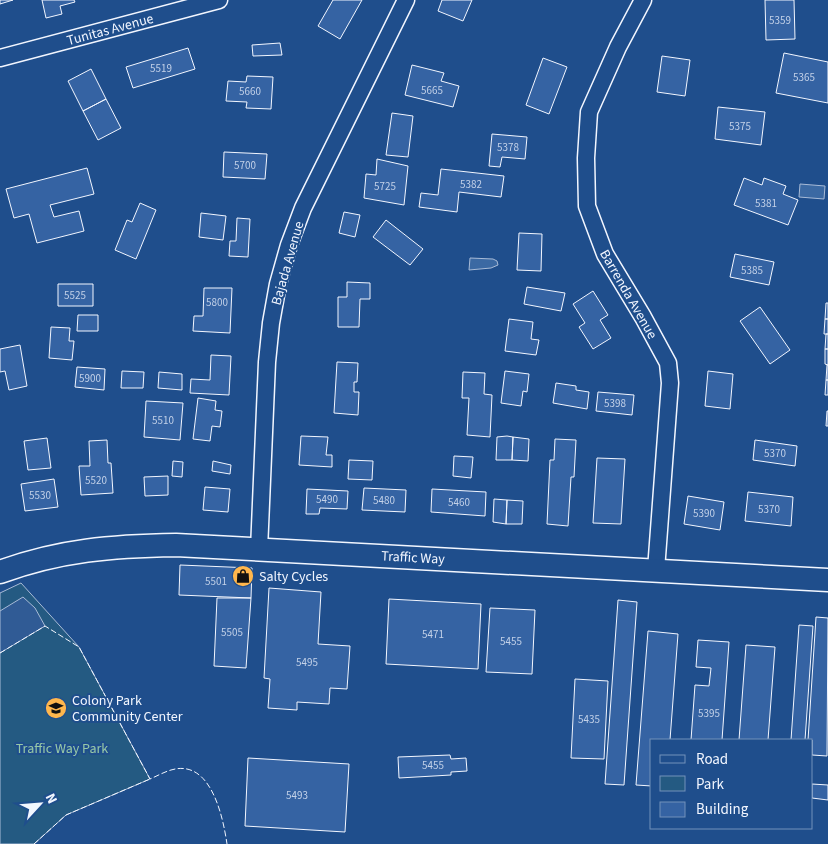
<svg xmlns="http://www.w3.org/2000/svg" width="828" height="844" viewBox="0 0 828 844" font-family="'Source Sans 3',sans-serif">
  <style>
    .green { fill: #245a82; stroke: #a8bbd7 }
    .parking { fill: #305b95; stroke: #a8bbd7 }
    .water { fill: #3b69a3; stroke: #a8bbd7 }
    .building { fill: #3563a3; stroke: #f2f6ff }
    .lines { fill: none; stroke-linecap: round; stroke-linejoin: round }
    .street-casing { stroke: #f2f6ff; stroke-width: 19 }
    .secondary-casing { stroke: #f2f6ff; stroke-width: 25 }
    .street { stroke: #1f4e8c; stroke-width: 16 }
    .secondary { stroke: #1f4e8c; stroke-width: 22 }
    .fence { stroke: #f2f6ff; stroke-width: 1; stroke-dasharray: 6 2.5; stroke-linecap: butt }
    .labels { text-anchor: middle; stroke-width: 4; stroke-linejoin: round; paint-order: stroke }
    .number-label { font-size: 11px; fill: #c3d1e8 }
    .street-label { font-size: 14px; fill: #f2f6ff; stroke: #1f4e8c }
    .poi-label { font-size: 14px; fill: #f2f6ff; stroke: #1f4e8c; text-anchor: start }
    .park-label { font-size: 14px; fill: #97c8a6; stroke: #1f4e8c }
  </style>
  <rect width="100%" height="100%" fill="#1f4e8c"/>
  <path class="green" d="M21,583l58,64 71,132 -84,36 -32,29h-34v-251z"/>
  <path class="parking" d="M23,597l12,11 10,18 -45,27v-42z"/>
  <path class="water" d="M800,184l25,2 -1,13 -25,-2z
    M470,258l23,1 4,2 1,4 -7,3 -22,2z"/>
  <path class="building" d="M0,0h13l-13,4z
    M42,0h32l1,2 -15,4 2,8 -16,4z
    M333,0h29l-22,39 -22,-13z
    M442,0h30l-9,21 -25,-10z
    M765,0h29l1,39 -29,1z
    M280,43l2,12 -29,1 -1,-11z
    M188,48l7,21 -62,19 -7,-21z
    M784,53l44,9v41l-52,-10z
    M662,56l28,4 -5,36 -28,-4z
    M543,58l24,9 -18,47 -23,-9z
    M412,65l32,8 -3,8 18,5 -6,21 -48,-12z
    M91,69l15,30 -23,12 -15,-30z
    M247,76l26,1 -2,32 -25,-1 1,-6 -21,-1 2,-20 18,1z
    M106,99l15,29 -23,12 -15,-29z
    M718,107l47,5 -4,33 -46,-6z
    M392,113l21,3 -5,41 -22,-2z
    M492,134l35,3 -2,22 -23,-2 -2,10 -11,-1z
    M224,152l43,2 -2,25 -42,-2z
    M377,159l31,7 -4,39 -40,-7 2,-24 10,1z
    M87,168l7,26 -44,11 4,12 25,-6 5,20 -47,12 -8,-29 -15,4 -8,-29z
    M441,169l63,7 -3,21 -42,-5 -2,20 -38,-5 2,-14 17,2z
    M744,178l18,7 2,-7 22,8 -3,8 15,6 -10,25 -54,-20z
    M140,203l16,7 -20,49 -21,-9 12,-30 5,2z
    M344,212l16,3 -5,22 -16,-4z
    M201,213l25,3 -3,24 -24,-3z
    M237,218l13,1 -2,38 -19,-1 1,-15h6z
    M386,220l37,29 -13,16 -37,-28z
    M519,233l23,1 -1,37 -24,-1z
    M735,254l39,8 -5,23 -39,-8z
    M347,282l23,1v16h-10l-1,28h-21v-30h9z
    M58,284h35v22h-35z
    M527,287l38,6 -4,18 -37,-7z
    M204,288h28l-2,45 -37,-2 1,-15h9z
    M593,291l15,24 -8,5 11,18 -18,11 -14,-22 6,-4 -12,-19z
    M826,303h2v16h-3z
    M760,307l30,43 -20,14 -30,-43z
    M78,315h20v16h-21z
    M509,319l24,3 -2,17 8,1 -3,15 -31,-4z
    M825,319h3v15h-4z
    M51,327l19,1 -1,13h5l-2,19 -23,-2z
    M826,334h2v15h-3z
    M20,345l7,41 -18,4 -4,-19 -5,1v-23z
    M825,349h3v16l-3,-1z
    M211,355l20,1 -2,39 -39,-2 1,-14 19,1z
    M337,362l21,1 -1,19h-3v10h5l-1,23 -24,-2z
    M827,365h1v15h-2z
    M77,367l28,2 -1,21 -29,-3z
    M122,371l22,1 -1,16h-22z
    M505,371l24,3 -2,18 -4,-1 -2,15 -20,-3z
    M708,371l25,3 -3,35 -25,-3z
    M159,372l23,2v16l-24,-2z
    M463,372l22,1 -1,21 8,1 -2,42 -23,-2 2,-37h-7z
    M826,380h2v15h-3z
    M556,383l20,3v4l13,2 -2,17 -34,-6z
    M598,392l36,3 -2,20 -36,-4z
    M198,398l18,3 -1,9 7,1 -2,16 -8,-1 -2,15 -17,-2z
    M146,401l37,2 -3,37 -36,-3z
    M827,411h1v15h-2z
    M301,436l27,1 -2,18h6v12l-33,-2z
    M507,436l6,1 -1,23h-16l1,-23z
    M513,437l16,2 -1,22 -16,-1z
    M47,438l4,30 -23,2 -4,-29z
    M555,439l21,1 -2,37h-3l-3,49 -21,-2 3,-64h4z
    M107,440l1,23h3l2,30 -32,2 -2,-29h11l-1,-25z
    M755,440l42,6 -2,20 -42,-6z
    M454,456l19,1 -2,21 -18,-2z
    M597,458l28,1 -4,65 -28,-1z
    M349,460l24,1 -1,19 -24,-1z
    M173,461l10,1 -1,15 -10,-1z
    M213,461l18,4 -1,9 -18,-3z
    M168,476v19l-23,1 -1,-19z
    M54,479l4,28 -33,4 -4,-27z
    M205,487l25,2 -2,23 -25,-2z
    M364,488l42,2 -1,22 -43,-2z
    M307,489l41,2 -1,18 -27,-1 -1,6h-13z
    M432,489l54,3 -1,24 -54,-4z
    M748,492l45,5 -2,29 -46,-5z
    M688,496l36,6 -4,28 -36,-6z
    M494,499l13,1 -1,24 -13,-2z
    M507,500l16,1 -1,23h-16z
    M180,565l72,3 -1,30 -72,-3z
    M269,588l52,4 -3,52 32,2 -3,43 -17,-1 -1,16 -32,-2v8l-29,-2 2,-29 -6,-1z
    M217,598h34l-5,70 -32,-2z
    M389,599l92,5 -3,65 -92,-5z
    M618,600l19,2 -13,183 -19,-1z
    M490,608l45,2 -3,64 -46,-2z
    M816,617l12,1 -1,138 -15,-1v-15h-4z
    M799,625l14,1 -8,114h-14z
    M648,631l30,3 -8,106h-18v46l-16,-1z
    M698,640l31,2 -7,98h-31l4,-55 14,1 2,-18 -15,-1z
    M746,645l29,2 -7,93h-29z
    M575,679l33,2 -4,78 -33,-1z
    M450,755l1,4 15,-1 1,13 -16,1v3l-52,3 -1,-21z
    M248,758l101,6 -4,68 -100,-6z
    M812,784l16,1v15l-16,-2z"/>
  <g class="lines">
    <g class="street-casing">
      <path id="street" d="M643,0l-25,47 -29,65 -3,46 1,48 18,48 38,63 25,46 2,20 -14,187
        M0,58l219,-58
        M259,550l8,-188 4,-39 7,-39 11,-39 14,-37 103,-208"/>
    </g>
    <g class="secondary-casing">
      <path id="secondary" d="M0,572c60,-22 113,-26 176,-27l652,35"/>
    </g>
    <use href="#street" class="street"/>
    <use href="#secondary" class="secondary"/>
    <path class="fence" d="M0,653l45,-27 34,21 71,132c7,-3 14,-7 21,-9 40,-12 52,47 56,74
      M34,844l32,-29 84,-36"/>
  </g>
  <defs>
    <g id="shop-disc" transform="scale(1.125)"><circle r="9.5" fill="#ffb74d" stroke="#1f4e8c"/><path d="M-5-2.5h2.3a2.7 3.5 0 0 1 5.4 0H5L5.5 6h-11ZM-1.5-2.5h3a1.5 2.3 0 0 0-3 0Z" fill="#111"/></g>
    <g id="school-disc" transform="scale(1.125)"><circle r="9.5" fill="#ffb74d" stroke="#1f4e8c"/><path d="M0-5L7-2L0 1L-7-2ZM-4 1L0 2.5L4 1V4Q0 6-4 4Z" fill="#111"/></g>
  </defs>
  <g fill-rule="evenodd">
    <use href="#shop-disc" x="243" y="576"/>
    <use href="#school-disc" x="56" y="708"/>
  </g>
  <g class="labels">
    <g class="number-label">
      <text x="780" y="24">5359</text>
      <text x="161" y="72">5519</text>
      <text x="804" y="81">5365</text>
      <text x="432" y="94">5665</text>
      <text x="250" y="95">5660</text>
      <text x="740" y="130">5375</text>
      <text x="508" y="151">5378</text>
      <text x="245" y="169">5700</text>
      <text x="471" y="188">5382</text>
      <text x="385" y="190">5725</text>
      <text x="766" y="207">5381</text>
      <text x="752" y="274">5385</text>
      <text x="75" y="299">5525</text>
      <text x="217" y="306">5800</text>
      <text x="90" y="382">5900</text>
      <text x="615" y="407">5398</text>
      <text x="163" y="424">5510</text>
      <text x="775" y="457">5370</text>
      <text x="96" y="484">5520</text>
      <text x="40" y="499">5530</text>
      <text x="327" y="503">5490</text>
      <text x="384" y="504">5480</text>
      <text x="459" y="506">5460</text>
      <text x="769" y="513">5370</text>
      <text x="704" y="517">5390</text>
      <text x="216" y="585">5501</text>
      <text x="232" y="636">5505</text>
      <text x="433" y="638">5471</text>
      <text x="511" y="645">5455</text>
      <text x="307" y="666">5495</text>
      <text x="709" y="717">5395</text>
      <text x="589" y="723">5435</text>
      <text x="433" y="769">5455</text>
      <text x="297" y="799">5493</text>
    </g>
    <g class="street-label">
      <text transform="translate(110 29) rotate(-15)" y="5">Tunitas Avenue</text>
      <text transform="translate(287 263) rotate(-74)" y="5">Bajada Avenue</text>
      <text transform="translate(629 294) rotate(60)" y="5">Barrenda Avenue</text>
      <text transform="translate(413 557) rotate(3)" y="5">Traffic Way</text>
    </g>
    <g class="poi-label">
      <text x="259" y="581">Salty Cycles</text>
      <text x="72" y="705">Colony Park<tspan x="72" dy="16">Community Center</tspan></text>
    </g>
    <g class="park-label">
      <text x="62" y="753">Traffic Way Park</text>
    </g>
  </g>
  <rect x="650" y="739" width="162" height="90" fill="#1f4e8c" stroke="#7391ba"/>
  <rect x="660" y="755" width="25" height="8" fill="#1f4e8c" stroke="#7391ba"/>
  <text x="696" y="764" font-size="15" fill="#f2f6ff">Road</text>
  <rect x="660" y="776" width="25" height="15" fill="#245a82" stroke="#7391ba"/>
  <text x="696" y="789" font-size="15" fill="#f2f6ff">Park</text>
  <rect x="660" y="802" width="25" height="15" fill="#3563a3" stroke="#7391ba"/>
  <text x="696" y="814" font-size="15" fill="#f2f6ff">Building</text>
  <g transform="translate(40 804) rotate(64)" stroke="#1f4e8c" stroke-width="4" paint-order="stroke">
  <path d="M0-4L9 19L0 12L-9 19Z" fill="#f2f6ff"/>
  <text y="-8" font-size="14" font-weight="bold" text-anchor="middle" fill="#f2f6ff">N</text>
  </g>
</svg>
